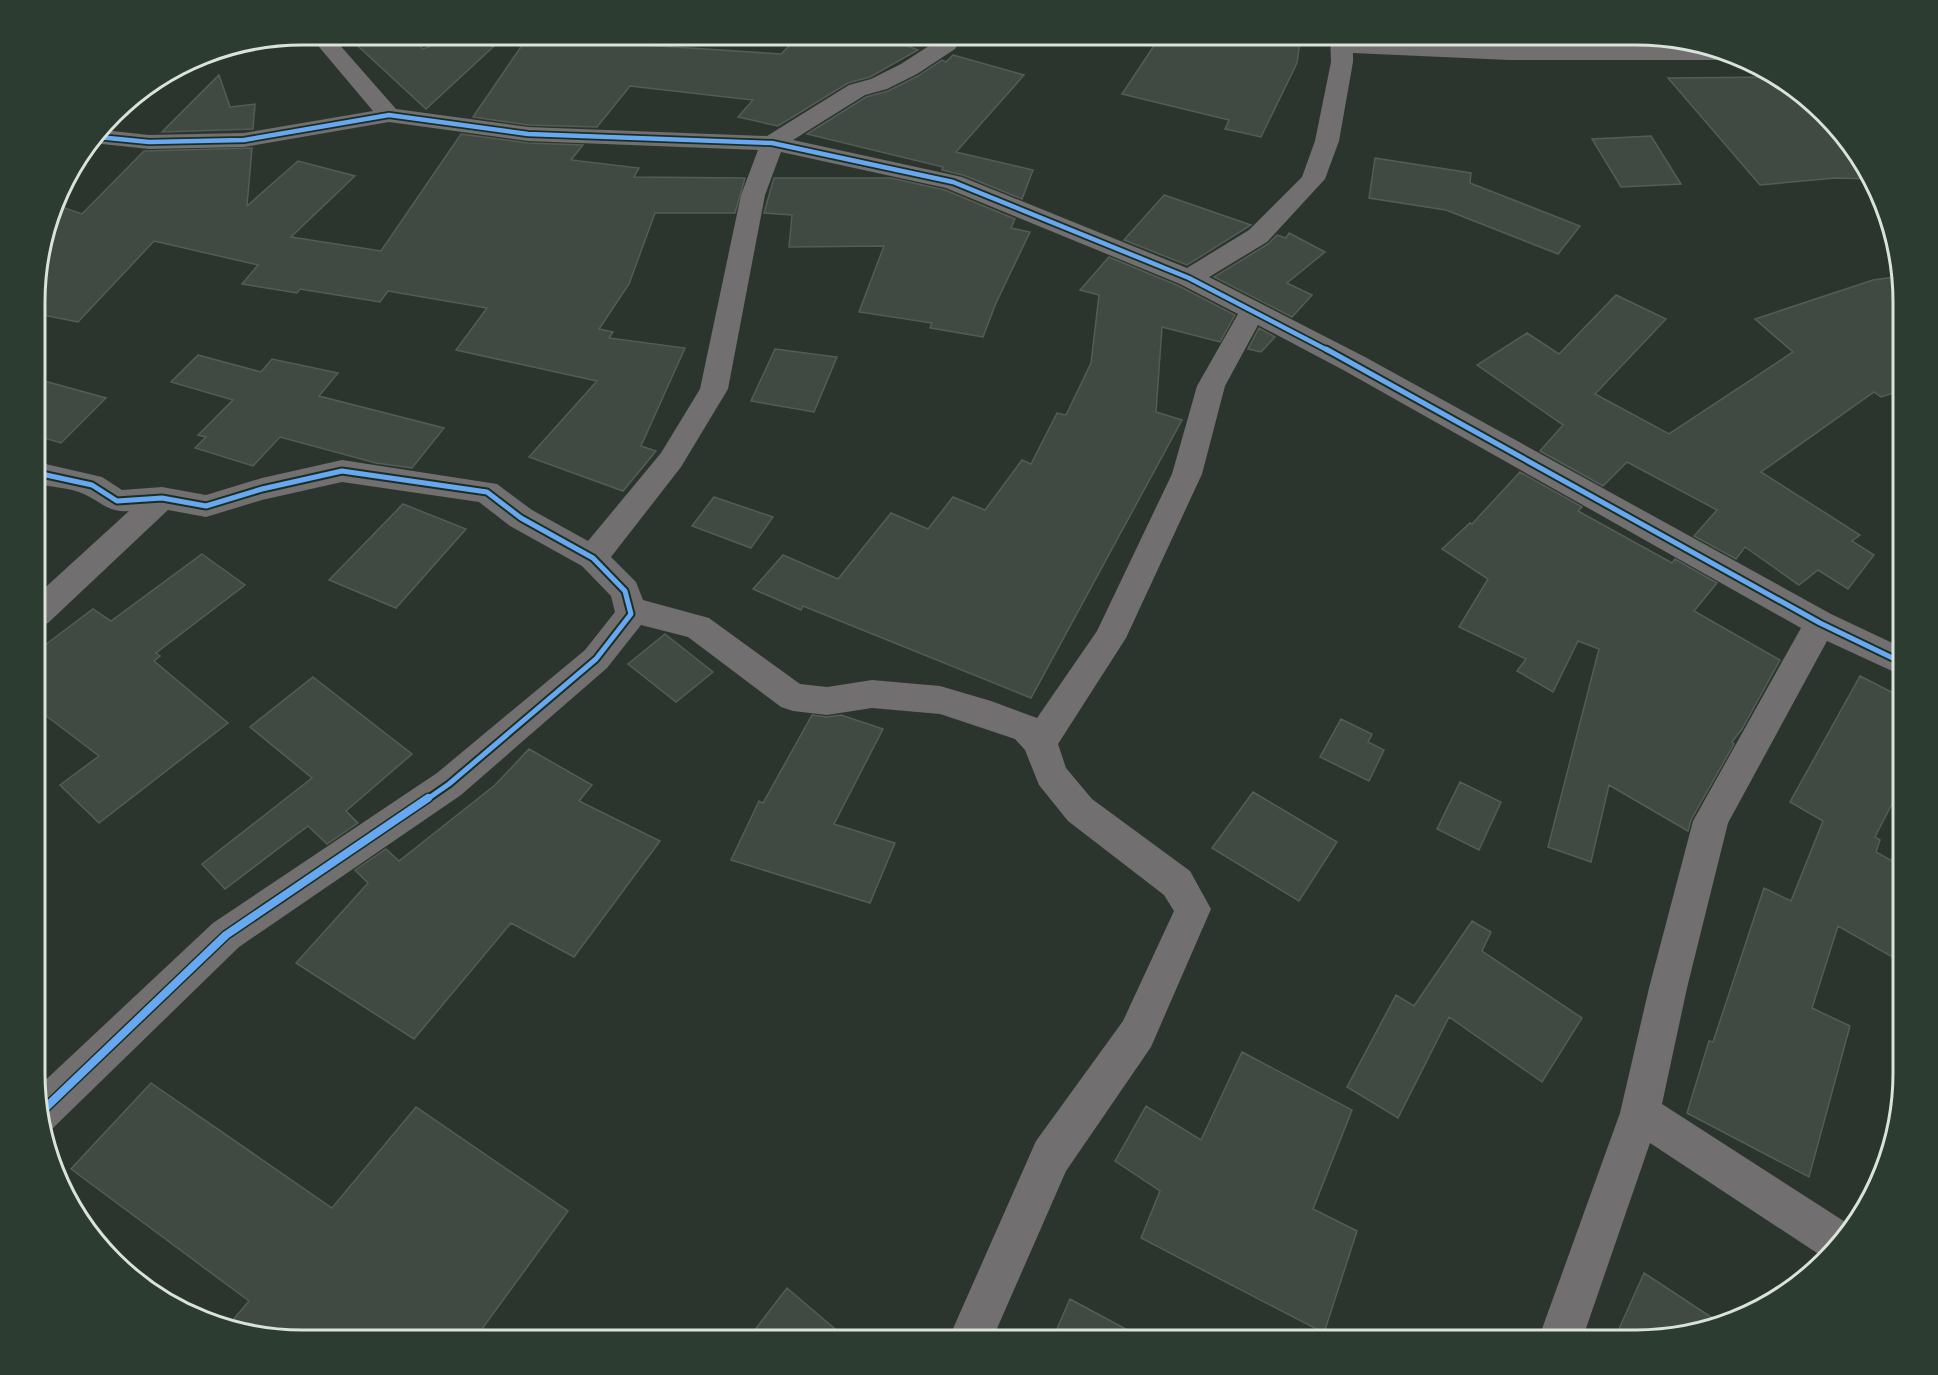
<svg xmlns="http://www.w3.org/2000/svg" width="1938" height="1375" viewBox="0 0 1938 1375" font-family="Mulish,sans-serif">
  <style>
    .building { fill: #414943; stroke: #535c55; stroke-width: 1.5 }
    .lines { fill: none; stroke-linecap: round; stroke-linejoin: round }
    .minor { fill: #716f6f; fill-rule: evenodd }
    .cycleway-far2-casing { stroke: #1d2e21; stroke-width: 8 }
    .cycleway-far1-casing { stroke: #1d2e21; stroke-width: 9 }
    .cycleway-casing { stroke: #1d2e21; stroke-width: 11 }
    .cycleway-far2 { stroke: #66a8f1; stroke-width: 4.5 }
    .cycleway-far1 { stroke: #66a8f1; stroke-width: 5 }
    .cycleway { stroke: #66a8f1; stroke-width: 8 }
    .rim { fill: none; stroke: #d9e3db; stroke-width: 3 }
  </style>
  <rect width="100%" height="100%" fill="#2b352d"/>
  <path class="building" d="M346,35h64l13,14 39,-14h44l-80,74z
    M529,35h122l-6,10 136,9 19,-19h79l39,15 -48,27 -22,6 -70,43 -40,-9 15,-17 -123,-14 -33,41 -69,-2 -55,-8z
    M1161,35h140l-4,28 -36,74 -36,-8 4,-9 -107,-26z
    M953,55l71,20 -68,77 77,18 -11,29 -59,-24 -21,-5 1,-3 -136,-33 59,-37 22,-6 30,-15 24,-16 4,2z
    M219,75l11,32 25,-3 -2,25 -91,3z
    M1774,77l25,13 73,89 -37,-1 -75,7 -92,-107z
    M461,134l67,9 55,2 -12,15 68,8 -5,9 111,1 -10,35h-80l-26,71 -30,45 14,3 -4,6 76,10 -44,98 15,5 -33,40 -94,-34 68,-76 -141,-31 31,-42 -99,-17 -8,11 -80,-13 -3,4 -55,-9 16,-19 -104,-24 -76,81 -41,-8v-47l19,-62 26,9 62,-63 108,-3 -5,58 51,-45 57,15 -64,61 90,14z
    M1651,136l30,48 -60,3 -29,-48z
    M1375,158l96,15 -1,10 110,43 -22,28 -112,-44 -77,-12z
    M774,178h117l54,12 70,29 -4,9 19,4 -34,71 -13,34 -53,-9 2,-5 -73,-11 25,-66 -95,1 3,-32 -28,-2z
    M1164,195l87,30 -64,40 -63,-25z
    M1289,233l36,19 -38,31 25,12 -20,22 -78,-40 54,-33 9,-9 9,3z
    M1109,257l70,29 56,29 -15,27 -58,-15 -6,85 26,8 -151,278 -228,-92 -2,4 -48,-21 30,-34 55,24 53,-66 37,16 25,-32 32,13 37,-50 9,4 26,-51 9,2 25,-52 8,-68 -19,-5z
    M1901,276l2,9v105l-22,7 -7,-5 -113,80 99,63 -8,6 22,14 -26,34 -30,-19 -19,15 -54,-38 -9,12 -42,-23 23,-26 -90,-48 -24,24 -63,-35 23,-26 -86,-60 50,-32 32,21 57,-59 50,24 -71,75 74,40 124,-82 -38,-33 118,-39z
    M1259,328l16,9 -14,15 -13,-3z
    M775,349l62,8 -23,55 -63,-11z
    M198,355l63,17 11,-13 66,14 -19,23 125,32 -32,40 -36,-5 -96,-26 -27,29 -58,-18 11,-11 -8,-2 35,-35 -62,-18z
    M37,379l69,19 -45,45 -24,-7z
    M1520,472l62,35 -4,4 94,52 3,-4 42,24 -23,28 86,49 -38,69 -10,13 2,2 -43,76 -3,11 -79,-46 -18,77 -43,-15 51,-198 -21,-8 -25,51 -36,-21 9,-12 -67,-32 29,-48 -46,-30 28,-26 2,1z
    M714,497l59,20 -22,31 -59,-22z
    M403,504l63,25 -70,79 -67,-28z
    M202,554l43,31 -89,68 4,3 -6,5 74,62 -129,100 -39,-38 39,-29 -62,-47v-58l56,-42 18,12z
    M665,634l48,38 -37,30 -48,-38z
    M1860,676l43,22v84l-28,55 5,3 -4,12 27,15v96l-65,-37 -26,82 38,18 -41,151 -122,-64 22,-72 4,1 51,-154 27,13 32,-80 -33,-19z
    M313,677l99,77 -66,57 12,12 -31,21 -19,-18 -83,63 -23,-25 110,-86 -62,-51z
    M812,715l15,2 14,-2 42,14 -49,95 61,19 -25,60 -139,-43 28,-59 4,2z
    M1341,719l31,15 -4,8 16,8 -15,31 -49,-24z
    M529,749l63,36 -13,16 81,40 -86,116 -63,-34 -97,116 -118,-76 72,-80 -13,-13 31,-21 13,12 96,-76z
    M1460,782l41,20 -22,48 -42,-21z
    M1253,792l84,50 -38,59 -87,-53z
    M1472,921l19,11 -9,19 100,67 -40,64 -93,-65 -51,101 -51,-31 49,-92 18,11z
    M1242,1052l110,58 -39,99 44,22 -33,102 -183,-95 19,-47 -45,-30 31,-55 55,34z
    M151,1083l181,125 84,-101 152,104 -94,129h-189l-59,-12 23,-27 -178,-132z
    M1644,1273l73,48 -81,19h-22z
    M787,1288l61,52h-101z
    M1070,1299l76,41h-94z"/>
  <g class="lines">
    <path class="minor" d="M309,35h22l65,74 132,18 239,9 82,-51 22,-6 30,-15 37,-24 3,-5h22l-8,14 -38,25 -30,15 -22,6 -72,45 169,37 225,91 62,-38 53,-53 13,-36 16,-79 -1,-27h22v5l157,6h201l12,3 17,9 -8,2h-222l-156,-7v9l-14,79 -14,38 -58,63 -58,35 156,80 466,257 72,34v28l-76,-35 -99,182 -41,165 -25,116 191,123 -5,9 -25,21 -173,-114 -68,197h-44l82,-227 29,-125 44,-167 108,-193 -456,-257 -87,-46 -33,61 -23,88 -76,164 -68,106 8,24 26,31 98,72 21,38 -60,138 -85,124 -74,169h-44l88,-199 87,-120 51,-110 -10,-16 -96,-74 -29,-36 -14,-35 -10,-11 -75,-25 -68,-6 -45,7 -34,-4 -12,-4 -93,-70 -47,-12 -34,43 -146,127 -222,152 -186,181 -8,4 -8,-24v-20l176,-165 224,-150 148,-123 30,-38 -4,-16 -29,-30 -72,-40 -31,-24 -137,-20 -80,18 -56,17 -38,-7 -120,113 -11,4v-32l92,-84c-20,2 -28,-9 -45,-17 -13,-6 -32,-7 -47,-10v-22l65,15 20,13 40,-3 44,8 56,-17 80,-18 155,24 35,26 56,31 73,-88 39,-64 41,-194 17,-45 -230,-9 -139,-19 -145,25 -95,2 -56,-6 10,-13 46,5 95,-2 129,-22zM781,152l165,36 234,96 58,30 -41,72 -25,88 -75,157 -60,87 -46,-17 -51,-15 -68,-6 -45,7 -27,-3 -91,-66 -66,-18 -7,-18 -25,-25 70,-90 47,-78 37,-194z"/>
    <g class="cycleway-far2-casing">
      <path id="cycleway-far2" d="M98,137l51,5 95,-2 145,-25 139,19 244,9 181,39 236,96 140,73"/>
    </g>
    <g class="cycleway-far1-casing">
      <path id="cycleway-far1" d="M1326,349l494,274 83,40
        M37,473l55,12 25,16 45,-3 44,8 56,-17 80,-18 145,21 34,26 72,40 32,33 6,23 -35,45 -147,125 -23,16"/>
    </g>
    <g class="cycleway-casing">
      <path id="cycleway" d="M39,1114l187,-179 202,-137"/>
    </g>
    <use href="#cycleway-far2" class="cycleway-far2"/>
    <use href="#cycleway-far1" class="cycleway-far1"/>
    <use href="#cycleway" class="cycleway"/>
  </g>
  <path d="M0 0H1938V1375H0ZM302 45H1636A257 257 0 0 1 1893 302V1073A257 257 0 0 1 1636 1330H302A257 257 0 0 1 45 1073V302A257 257 0 0 1 302 45Z" fill="#2c3c30" fill-rule="evenodd"/>
  <path class="rim" d="M302 45H1636A257 257 0 0 1 1893 302V1073A257 257 0 0 1 1636 1330H302A257 257 0 0 1 45 1073V302A257 257 0 0 1 302 45Z"/>
</svg>
